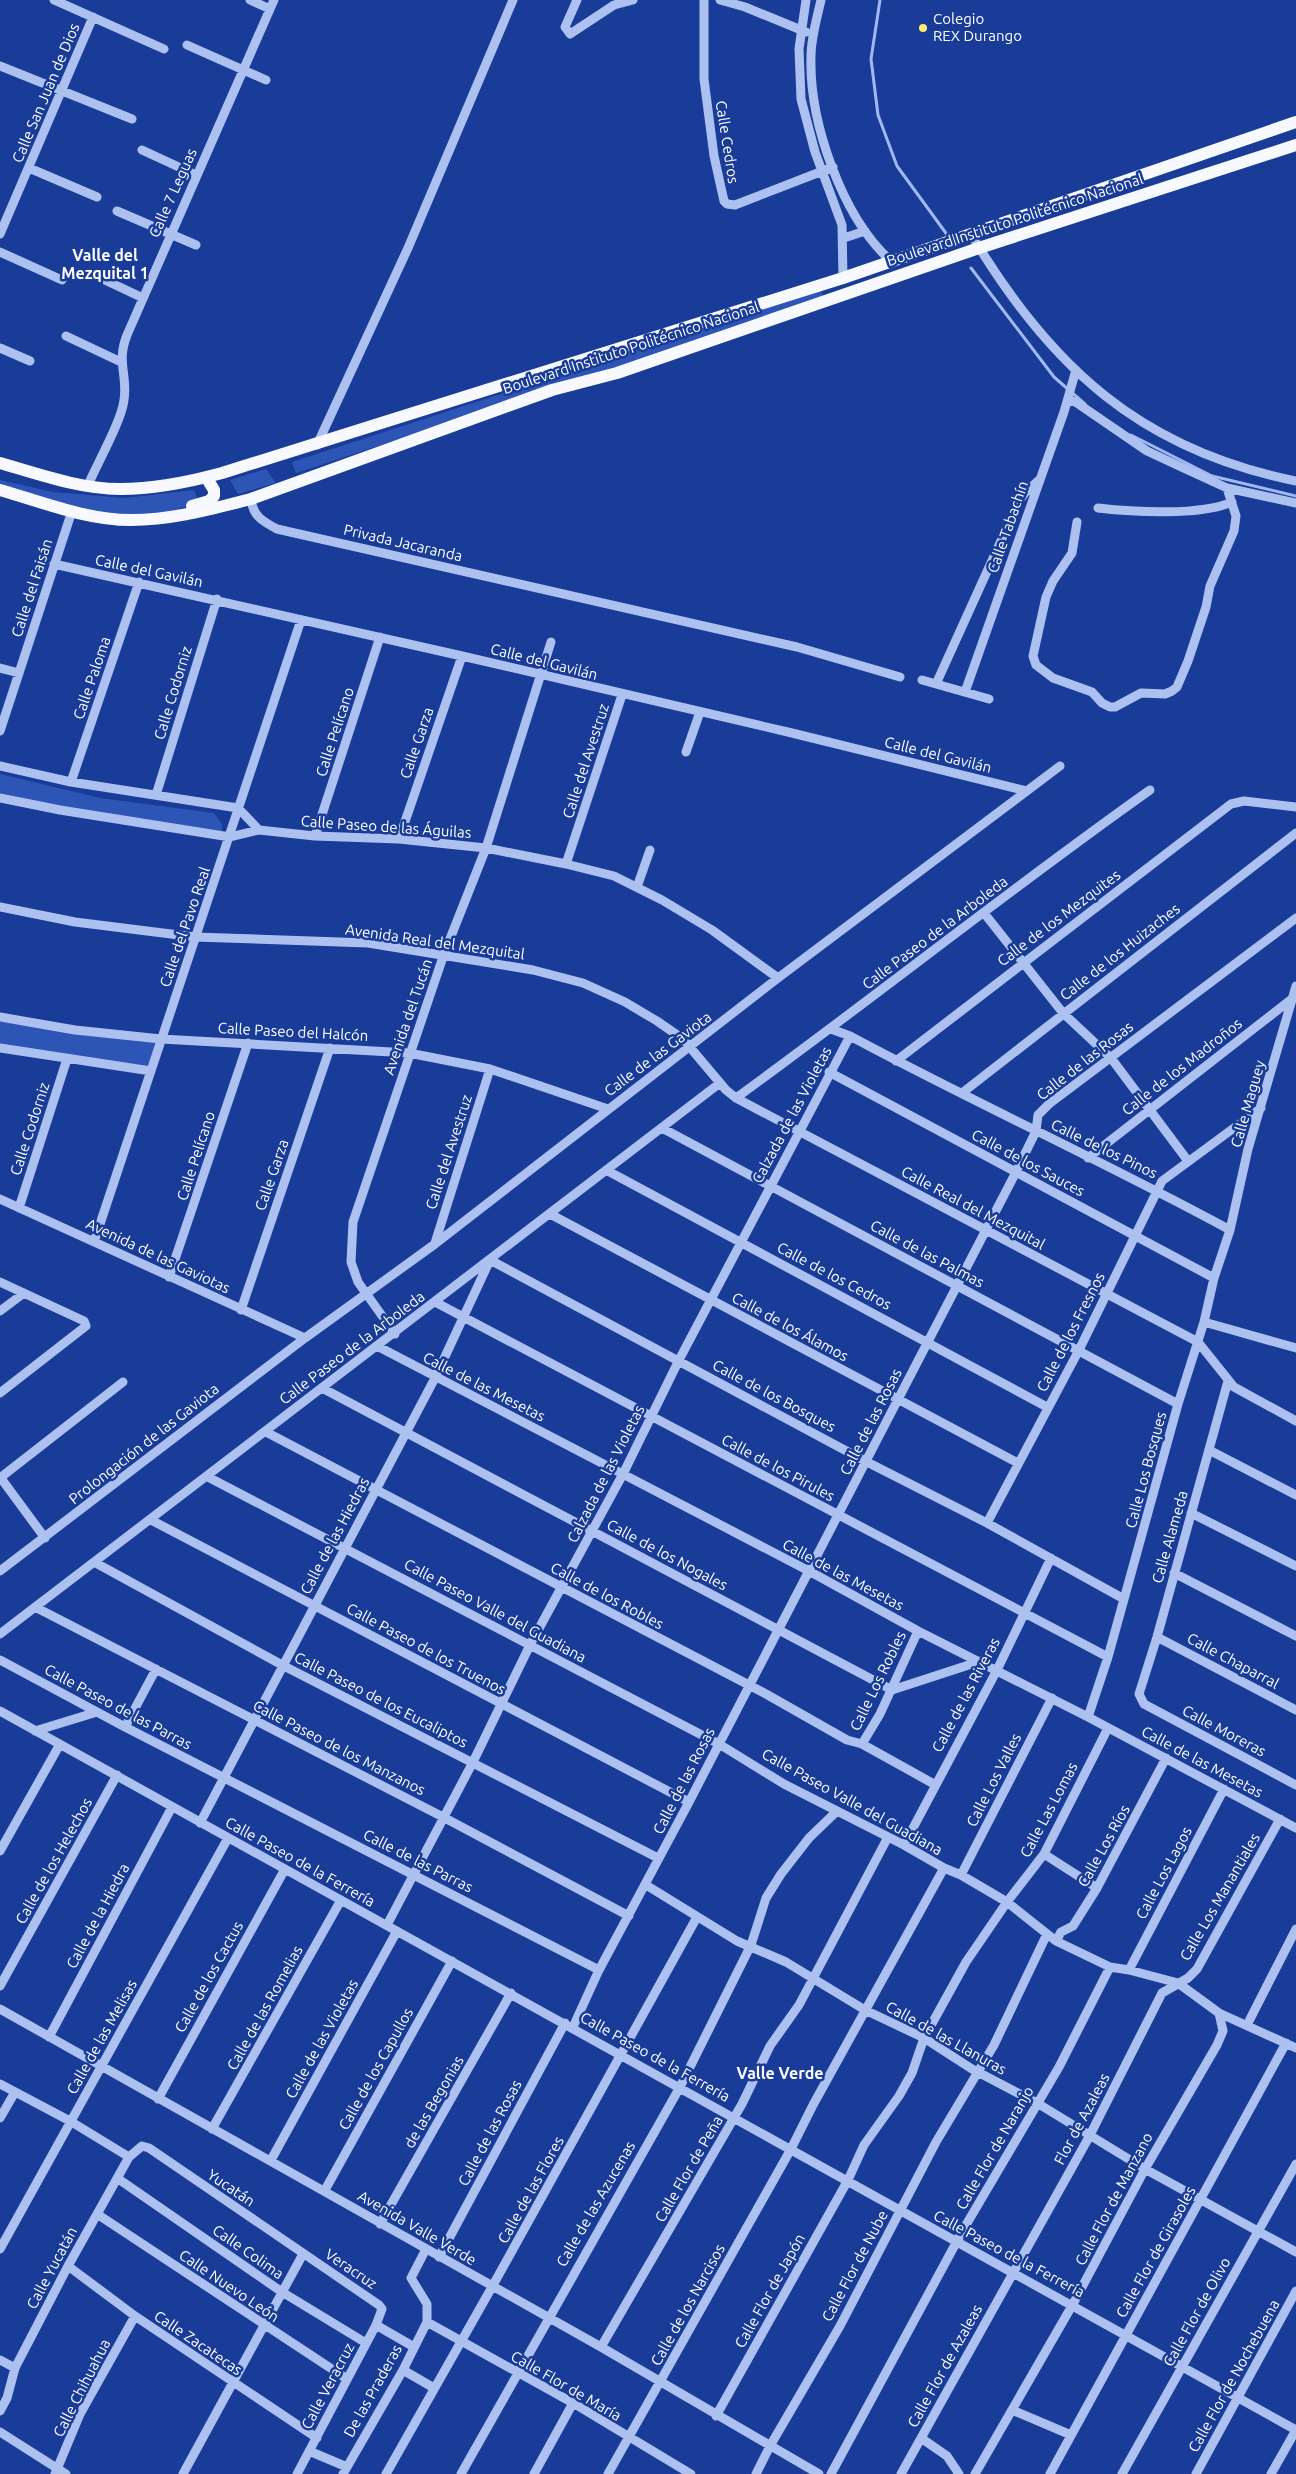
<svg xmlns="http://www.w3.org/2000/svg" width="1296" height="2474" viewBox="0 0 1296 2474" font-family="Ubuntu,sans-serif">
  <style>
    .green { fill: #2d55b6 }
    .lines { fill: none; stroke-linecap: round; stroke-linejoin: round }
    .stream { stroke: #a0b9f3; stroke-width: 3 }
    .minor { stroke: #adc1f1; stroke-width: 9 }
    .major { stroke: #f7f9ff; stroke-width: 12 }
    .poi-dot { fill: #ffec6d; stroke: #193c98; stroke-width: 2 }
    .labels { text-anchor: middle; stroke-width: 5; stroke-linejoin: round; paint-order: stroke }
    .poi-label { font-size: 15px; fill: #fff; stroke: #193c98; text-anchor: start }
    .street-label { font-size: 15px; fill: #fff; stroke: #193c98 }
    .neighbourhood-label { font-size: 16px; font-weight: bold; fill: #fff; stroke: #193c98 }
  </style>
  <rect width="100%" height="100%" fill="#193c98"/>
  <path class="green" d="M821,290l3,9 -528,174 -4,-11z
    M266,469l10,14 -38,11 -8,-14z
    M0,480l53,12 72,6 69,-8 5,13 -54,15 -54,-6 -91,-22z
    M0,774l100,24 114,15 8,11v8l-124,-16 -98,-23z
    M0,1018l161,21 -12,32 -149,-24z"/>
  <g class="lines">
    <path class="stream" d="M880,0l-9,59 7,56 19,51 51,70
      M971,268l83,109 31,27
      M1131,435l81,41 84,20"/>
    <path class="minor" d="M54,0l110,49
      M250,0l20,9
      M577,0l-12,27 5,7 44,-29 19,-5
      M704,0v79l10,77 10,45 3,3 8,1 98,-38
      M720,0l25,7 61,25
      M806,0l-7,49 2,50 14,53 27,73 1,53
      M821,0c-4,18 -10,38 -10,56 -2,66 31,161 80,205
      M187,45l79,35
      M0,66l132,53
      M142,150l54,25
      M29,168l68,29
      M117,211l79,34
      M0,234l93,-217
      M971,234c79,133 170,216 325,247
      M844,238l21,-7
      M0,252l62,28
      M90,273l53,25
      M66,336l55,26
      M0,348l30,13
      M1068,399l9,4 70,48 30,14 50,23 69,15
      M317,445l91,-197 105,-248
      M88,485c9,-21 34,-65 36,-85 4,-26 -8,-37 3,-65l147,-335
      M251,499c2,17 11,22 26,30l520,118 103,30
      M1098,508c35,4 102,8 134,-6
      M1077,522l-5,31 -19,28 -7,16 -13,59 3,9 17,13 39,14 10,11 8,4h5l26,-14 24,1 7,-3 5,-4 11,-26 18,-54 4,-21 24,-55 2,-15 -9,-28
      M54,564l408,92 330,77 235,58
      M0,668l19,5
      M922,680l67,19
      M936,684l83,-183 6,-8 14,-13
      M965,692l99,-280 12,-42
      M0,731l72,-220
      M686,752l14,-40
      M0,766l71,16 167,26 21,22
      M71,782l68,-200
      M156,795l61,-196
      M0,798l60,12 170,27 29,-7 56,6 84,3 87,9 80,16 48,12 48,24 50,30 66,48
      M315,836l65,-199
      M399,839l63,-183
      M566,864l56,-169
      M637,887l13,-37
      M0,907l75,15 120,15 173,6 165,27 50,13 42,19 32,19 26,18 43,51 10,8 462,244 36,45 62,34
      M984,913l79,100 48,45 77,103
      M0,1017l75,13 86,9 248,14 81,16 118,40
      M831,1029l19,7c125,67 255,126 380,194
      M0,1048l151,23
      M896,1061l335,-257 13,-3 52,6
      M829,1072l385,206
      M962,1093l334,-260
      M736,1098c139,-101 274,-209 414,-308
      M662,1128l516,276
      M1088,1158l205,-160
      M606,1170l441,237
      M0,1199l305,139
      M19,1208l48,-149
      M550,1214l468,249
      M94,1242l207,-622
      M435,1243l55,-174
      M169,1277l79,-234
      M0,1282l84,39 2,5 -86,67
      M435,1302l673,355
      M241,1310l89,-262
      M0,1311l24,-18
      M1204,1322l92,26
      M395,1334l-37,-52 -7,-20 2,-40 91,-268 42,-106 65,-206
      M377,1346l432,225 109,60 170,86 208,111
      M1228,1381l-71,256 -18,57 5,10 152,81
      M322,1388l570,302 89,-29
      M266,1432l500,262 81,46 15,4 72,40
      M1209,1450l87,45
      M0,1477l45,61
      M208,1477l511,267 65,40 120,61 40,23 17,7 46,27 49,39 54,26 19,3 49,13 41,30 77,35
      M0,1478l123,-96
      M1191,1513l105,53
      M151,1520l538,282
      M987,1523l92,-173 83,-169 99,-73
      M94,1562l190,104 374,192
      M0,1571l305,-233 130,-94 343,-266 282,-212
      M1174,1573l122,63
      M35,1607l408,210 186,99
      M0,1634l720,-551
      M1157,1637l139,73
      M0,1660l125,67 474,243
      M0,1711l1296,719
      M1088,1717l20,-60 70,-253 26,-82 10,-44 16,-48 18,-81 48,-163
      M125,1727l31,-58
      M35,1731l62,-19
      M862,1744l18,-30 38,-83
      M200,1823l235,-445 55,-118 377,202 120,61 137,76
      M904,1845l93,-175 54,-112
      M0,1851l60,-107
      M1044,1854l53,34
      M961,1875l91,-177
      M646,1885l91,56 49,21 79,48 59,28 48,31 65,34 108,66 151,83
      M387,1925l86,-163 57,-117 93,-171 56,-114 171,-324
      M1056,1941l5,-9 12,-6 24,-38 69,-130
      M1129,1970l95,-181
      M0,1986l117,-211
      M0,2009l601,338 218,127
      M1247,2025l49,-96
      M573,2027l26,-57 90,-168 327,-630 20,-41 2,-16 11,-11 247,-186
      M49,2037l123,-230
      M0,2084l70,37 59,36
      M158,2099l127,-230
      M0,2118l15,-26
      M212,2129l129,-229
      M271,2160l126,-229
      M117,2178l165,114 84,51
      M325,2190l127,-229
      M97,2214l250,165
      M380,2224l131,-231
      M0,2249l228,-411
      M439,2257l126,-234
      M68,2266l67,50 182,122
      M427,2322l146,81 118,71
      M376,2325l38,22
      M601,2347l141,-243 28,-58 29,-41 89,-168
      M0,2360l15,8
      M403,2370l31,18
      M1012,2410l59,25
      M0,2411l7,-13 8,-30 53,-102 61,-109 13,-11 7,2 230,157 3,4 -6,16 -79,149
      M716,2416l132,-236 16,-35 35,-49 13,-23 12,-35 42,-76 41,-60 37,-48 64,-126
      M0,2432l66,42
      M921,2438l26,18 12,18
      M309,2451l38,16
      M55,2474l25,-60 55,-98
      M183,2474l120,-220
      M343,2474l60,-104 24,-48v-18l-16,-26 15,-29
      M386,2474l106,-187 205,-370
      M461,2474l219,-387 71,-142 15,-47 15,-24 28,-36 28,-27
      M534,2474l39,-71
      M608,2474l183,-325 22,-44 131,-237
      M756,2474l14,-28 70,-120 96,-184 58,-97 53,-111
      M831,2474l132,-244 96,-163 51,-100
      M901,2474l188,-337 73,-144 26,-15 9,-9 83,-150
      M975,2474l98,-170 72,-135 72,-124 6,-14 -4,-18
      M1050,2474l236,-431
      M1122,2474l174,-310
      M1196,2474l100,-183
      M1271,2474l25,-44"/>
    <path class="major" d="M0,463c38,11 80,26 120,26 34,0 69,-7 102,-16l621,-195 453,-156
      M0,490c42,12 86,30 131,30 41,0 80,-11 120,-21l301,-109 65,-17 362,-125 317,-103
      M192,506l17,-5 5,-5v-6l-8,-13"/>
  </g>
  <circle class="poi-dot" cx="923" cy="28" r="5"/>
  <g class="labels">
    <g class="poi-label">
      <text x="933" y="24">Colegio<tspan x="933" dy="17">REX Durango</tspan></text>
    </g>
    <g class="street-label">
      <text transform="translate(46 93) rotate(-67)" y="5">Calle San Juan de Dios</text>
      <text transform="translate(727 142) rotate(81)" y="5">Calle Cedros</text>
      <text transform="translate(173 193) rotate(-66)" y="5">Calle 7 Leguas</text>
      <text transform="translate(1015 220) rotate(-18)" y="5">Boulevard Instituto Politécnico Nacional</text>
      <text transform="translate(631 348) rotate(-18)" y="5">Boulevard Instituto Politécnico Nacional</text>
      <text transform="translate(1008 527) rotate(-71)" y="5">Calle Tabachín</text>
      <text transform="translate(403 543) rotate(13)" y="5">Privada Jacaranda</text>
      <text transform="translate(149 571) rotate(12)" y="5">Calle del Gavilán</text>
      <text transform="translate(32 588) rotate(-72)" y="5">Calle del Faisán</text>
      <text transform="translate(544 662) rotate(14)" y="5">Calle del Gavilán</text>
      <text transform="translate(92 678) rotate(-71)" y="5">Calle Paloma</text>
      <text transform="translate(173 693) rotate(-73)" y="5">Calle Codorniz</text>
      <text transform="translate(335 732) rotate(-72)" y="5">Calle Pelícano</text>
      <text transform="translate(417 743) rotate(-71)" y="5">Calle Garza</text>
      <text transform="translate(938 755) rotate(14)" y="5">Calle del Gavilán</text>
      <text transform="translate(586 761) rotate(-72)" y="5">Calle del Avestruz</text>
      <text transform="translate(386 827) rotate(4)" y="5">Calle Paseo de las Águilas</text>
      <text transform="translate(1059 918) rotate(-37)" y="5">Calle de los Mezquites</text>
      <text transform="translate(185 927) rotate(-71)" y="5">Calle del Pavo Real</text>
      <text transform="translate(935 933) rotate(-37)" y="5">Calle Paseo de la Arboleda</text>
      <text transform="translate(435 942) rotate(8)" y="5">Avenida Real del Mezquital</text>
      <text transform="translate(1120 952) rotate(-38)" y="5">Calle de los Huizaches</text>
      <text transform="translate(408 1017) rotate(-71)" y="5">Avenida del Tucán</text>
      <text transform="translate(293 1032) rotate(3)" y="5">Calle Paseo del Halcón</text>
      <text transform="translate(658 1054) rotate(-37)" y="5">Calle de las Gaviota</text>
      <text transform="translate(1085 1061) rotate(-38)" y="5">Calle de las Rosas</text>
      <text transform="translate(1182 1067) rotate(-38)" y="5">Calle de los Madroños</text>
      <text transform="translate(1248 1104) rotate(-74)" y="5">Calle Maguey</text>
      <text transform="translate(792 1115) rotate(-62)" y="5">Calzada de las Violetas</text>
      <text transform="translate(30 1129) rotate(-72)" y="5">Calle Codorniz</text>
      <text transform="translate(1104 1149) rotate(26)" y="5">Calle de los Pinos</text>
      <text transform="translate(449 1152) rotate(-72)" y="5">Calle del Avestruz</text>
      <text transform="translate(196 1156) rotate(-72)" y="5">Calle Pelícano</text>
      <text transform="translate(1028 1163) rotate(28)" y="5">Calle de los Sauces</text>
      <text transform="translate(272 1175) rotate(-71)" y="5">Calle Garza</text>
      <text transform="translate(973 1208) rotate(28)" y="5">Calle Real del Mezquital</text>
      <text transform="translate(927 1254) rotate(28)" y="5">Calle de las Palmas</text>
      <text transform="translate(158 1256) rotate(25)" y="5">Avenida de las Gaviotas</text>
      <text transform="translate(834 1276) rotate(28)" y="5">Calle de los Cedros</text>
      <text transform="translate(790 1327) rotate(28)" y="5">Calle de los Álamos</text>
      <text transform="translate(1071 1332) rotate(-63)" y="5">Calle de los Fresnos</text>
      <text transform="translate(352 1348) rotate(-37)" y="5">Calle Paseo de la Arboleda</text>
      <text transform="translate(484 1387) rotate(27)" y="5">Calle de las Mesetas</text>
      <text transform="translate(774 1396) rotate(28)" y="5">Calle de los Bosques</text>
      <text transform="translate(871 1422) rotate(-63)" y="5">Calle de las Rosas</text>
      <text transform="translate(144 1444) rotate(-38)" y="5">Prolongación de las Gaviota</text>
      <text transform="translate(778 1468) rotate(28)" y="5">Calle de los Pirules</text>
      <text transform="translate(1146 1470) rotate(-75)" y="5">Calle Los Bosques</text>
      <text transform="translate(606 1474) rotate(-63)" y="5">Calzada de las Violetas</text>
      <text transform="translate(335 1536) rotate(-62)" y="5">Calle de las Hiedras</text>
      <text transform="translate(1170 1537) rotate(-74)" y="5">Calle Alameda</text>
      <text transform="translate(667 1555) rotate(28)" y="5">Calle de los Nogales</text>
      <text transform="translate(843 1575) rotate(28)" y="5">Calle de las Mesetas</text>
      <text transform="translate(607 1596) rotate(28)" y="5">Calle de los Robles</text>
      <text transform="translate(495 1611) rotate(28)" y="5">Calle Paseo Valle del Guadiana</text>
      <text transform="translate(426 1649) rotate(28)" y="5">Calle Paseo de los Truenos</text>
      <text transform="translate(1233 1661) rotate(28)" y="5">Calle Chaparral</text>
      <text transform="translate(878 1681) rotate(-64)" y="5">Calle Los Robles</text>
      <text transform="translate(966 1695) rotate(-62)" y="5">Calle de las Riveras</text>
      <text transform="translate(381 1700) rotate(27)" y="5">Calle Paseo de los Eucaliptos</text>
      <text transform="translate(118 1707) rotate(28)" y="5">Calle Paseo de las Parras</text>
      <text transform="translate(1224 1731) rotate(28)" y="5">Calle Moreras</text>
      <text transform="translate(339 1748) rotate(27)" y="5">Calle Paseo de los Manzanos</text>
      <text transform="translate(1202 1762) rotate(28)" y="5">Calle de las Mesetas</text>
      <text transform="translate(994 1780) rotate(-63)" y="5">Calle Los Valles</text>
      <text transform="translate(684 1781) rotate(-63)" y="5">Calle de las Rosas</text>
      <text transform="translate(852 1802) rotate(29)" y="5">Calle Paseo Valle del Guadiana</text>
      <text transform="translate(1049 1810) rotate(-62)" y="5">Calle Las Lomas</text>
      <text transform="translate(1104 1846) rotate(-61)" y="5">Calle Los Ríos</text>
      <text transform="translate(54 1861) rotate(-61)" y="5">Calle de los Helechos</text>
      <text transform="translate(418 1861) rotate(27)" y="5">Calle de las Parras</text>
      <text transform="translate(300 1862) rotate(29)" y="5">Calle Paseo de la Ferrería</text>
      <text transform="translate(1164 1873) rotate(-62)" y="5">Calle Los Lagos</text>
      <text transform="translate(1220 1897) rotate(-60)" y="5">Calle Los Manantiales</text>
      <text transform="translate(98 1916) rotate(-62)" y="5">Calle de la Hiedra</text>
      <text transform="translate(209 1977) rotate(-61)" y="5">Calle de los Cactus</text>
      <text transform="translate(265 2008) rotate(-61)" y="5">Calle de las Romelias</text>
      <text transform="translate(102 2037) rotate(-61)" y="5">Calle de las Melisas</text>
      <text transform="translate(946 2038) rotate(29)" y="5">Calle de las Llanuras</text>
      <text transform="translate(322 2039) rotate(-61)" y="5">Calle de las Violetas</text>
      <text transform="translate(655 2057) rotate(29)" y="5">Calle Paseo de la Ferrería</text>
      <text transform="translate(376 2069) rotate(-61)" y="5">Calle de los Capullos</text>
      <text transform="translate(434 2102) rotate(-60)" y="5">de las Begonias</text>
      <text transform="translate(1082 2119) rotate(-62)" y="5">Flor de Azaleas</text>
      <text transform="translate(490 2133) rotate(-62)" y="5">Calle de las Rosas</text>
      <text transform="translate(995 2148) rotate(-60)" y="5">Calle Flor de Naranjo</text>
      <text transform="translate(689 2169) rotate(-60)" y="5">Calle Flor de Peña</text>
      <text transform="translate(231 2188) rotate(34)" y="5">Yucatán</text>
      <text transform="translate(531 2190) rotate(-61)" y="5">Calle de las Flores</text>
      <text transform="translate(1114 2199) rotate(-62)" y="5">Calle Flor de Manzano</text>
      <text transform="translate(596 2204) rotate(-60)" y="5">Calle de las Azucenas</text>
      <text transform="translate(417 2228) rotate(30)" y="5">Avenida Valle Verde</text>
      <text transform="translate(248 2252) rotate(35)" y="5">Calle Colima</text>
      <text transform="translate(1156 2252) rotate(-61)" y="5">Calle Flor de Girasoles</text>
      <text transform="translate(1009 2254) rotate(28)" y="5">Calle Paseo de la Ferrería</text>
      <text transform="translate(855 2266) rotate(-62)" y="5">Calle Flor de Nube</text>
      <text transform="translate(52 2268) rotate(-62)" y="5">Calle Yucatán</text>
      <text transform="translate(351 2269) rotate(34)" y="5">Veracruz</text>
      <text transform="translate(229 2286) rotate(34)" y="5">Calle Nuevo León</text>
      <text transform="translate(770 2291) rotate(-61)" y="5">Calle Flor de Japón</text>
      <text transform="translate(688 2305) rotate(-61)" y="5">Calle de los Narcisos</text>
      <text transform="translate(1197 2312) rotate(-61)" y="5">Calle Flor de Olivo</text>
      <text transform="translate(198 2343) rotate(34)" y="5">Calle Zacatecas</text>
      <text transform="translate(945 2366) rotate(-61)" y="5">Calle Flor de Azaleas</text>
      <text transform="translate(1234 2376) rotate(-61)" y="5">Calle Flor de Nochebuena</text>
      <text transform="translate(328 2386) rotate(-62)" y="5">Calle Veracruz</text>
      <text transform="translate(566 2386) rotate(30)" y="5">Calle Flor de María</text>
      <text transform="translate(82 2388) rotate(-63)" y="5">Calle Chihuahua</text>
      <text transform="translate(373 2391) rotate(-61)" y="5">De las Praderas</text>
    </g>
    <g class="neighbourhood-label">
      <text x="105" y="261">Valle del<tspan x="105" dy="18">Mezquital 1</tspan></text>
      <text x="780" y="2079">Valle Verde</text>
    </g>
  </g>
</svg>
